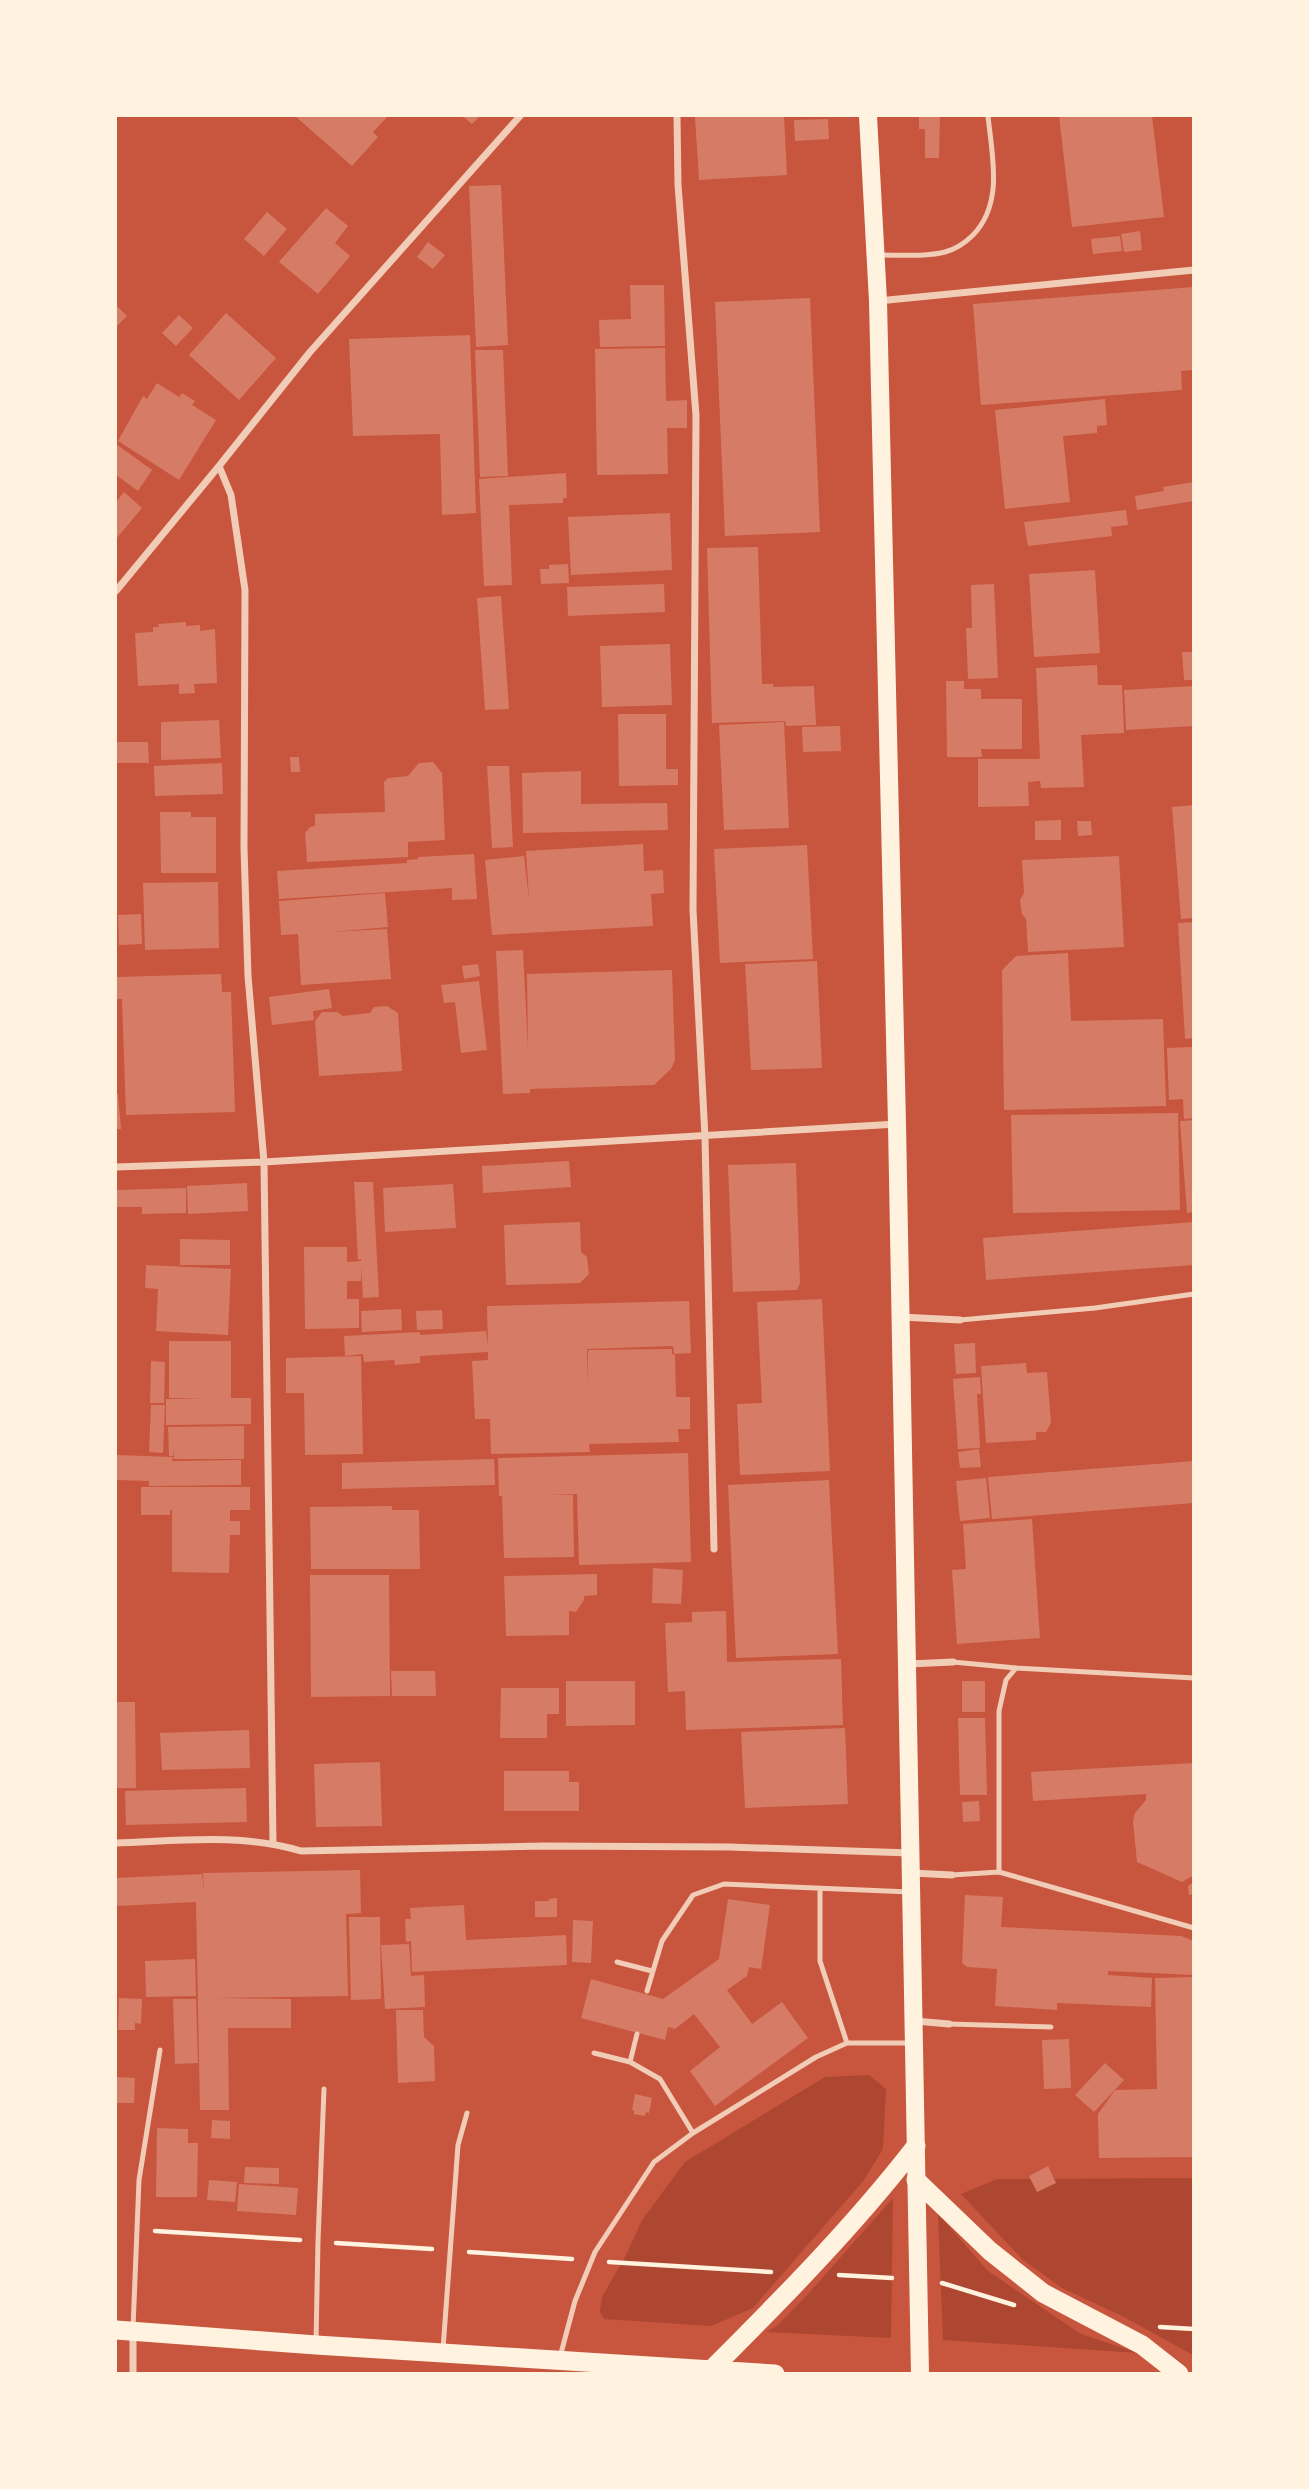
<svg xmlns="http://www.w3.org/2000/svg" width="1309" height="2489" viewBox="0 0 1309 2489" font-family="'DejaVu Sans',sans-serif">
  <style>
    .green { fill: #ae4732 }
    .building { fill: #d67c66 }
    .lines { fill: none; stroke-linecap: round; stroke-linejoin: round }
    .path { stroke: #fff3e0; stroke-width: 4.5 }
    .service { stroke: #f1ccb7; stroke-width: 5 }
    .minor { stroke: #f1ccb7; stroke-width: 7 }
    .primary { stroke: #fff3e0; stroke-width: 18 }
    .trunk { stroke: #fff3e0; stroke-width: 19 }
  </style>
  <rect width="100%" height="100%" fill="#c8553d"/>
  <path class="green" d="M869,2075l17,14 -3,60 -19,31 -111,128 -42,18 -107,-7 -4,-7 2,-15 24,-42 16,-35 43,-58 140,-85z
    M1193,2178v177l-71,-39 -60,-28 -40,-29 -61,-65 36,-15z
    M893,2198l-2,140 -125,-6 11,-6 32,-33z
    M938,2214l50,57 93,63 57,19 -195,-13z"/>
  <path class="building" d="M295,116h93l-15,16 5,5 -26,29z
    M462,116h18l-8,8z
    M715,116h69l3,59 -88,5 -4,-63z
    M919,116h21l-1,42h-14v-29h-6z
    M1059,116h93l12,101 -92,10z
    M828,119l1,20 -34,2 -1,-21z
    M501,185l7,160 -32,2 -7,-161z
    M326,208l22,18 -13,17 15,13 -32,38 -39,-32z
    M267,212l20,17 -23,27 -20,-17z
    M1140,231l2,19 -18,2 -3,-18z
    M1120,236l2,15 -29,3 -2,-15z
    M428,242l17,13 -12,14 -16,-12z
    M630,285h34l1,61 -65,1 -1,-27 32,-1z
    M1194,287v83l-13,1 1,19 -201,15 -8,-101z
    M810,298l10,234 -95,4 -10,-234z
    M116,305l11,11 -11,11z
    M226,313l50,45 -37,42 -50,-45z
    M179,315l14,13 -17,18 -14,-13z
    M470,335l6,178 -34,2 -2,-81 -87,2 -4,-97z
    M665,348l1,53 21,-1v28h-20l1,46 -71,1 -2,-126z
    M475,350h28l5,126 -28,1z
    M157,383l22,14 3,-4 13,8 -3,4 24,15 -37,60 -61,-39 25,-45 4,3z
    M1105,399l2,26 -10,1v7l-34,3 7,66 -65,7 -10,-99z
    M116,444l36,26 -14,21 -22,-16z
    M566,473l1,25h-4v5l-54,2 3,80 -28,1 -5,-107z
    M1194,482v19l-57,9 -2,-14 29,-5 -1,-4z
    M124,492l18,16 -26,31v-37z
    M1126,510l2,15 -17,2 1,9 -84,10 -4,-24z
    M670,513l2,57 -101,5 -3,-58z
    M758,547l4,137h11v3l41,-1 2,39 -30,1 -1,-5 -73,2 -5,-175z
    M568,564l1,19 -28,1 -1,-15h9v-4z
    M1095,570l5,83 -66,4 -5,-83z
    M664,584l1,28 -97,4 -1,-29z
    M994,584l4,94 -30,1 -2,-51h6l-1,-43z
    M501,596l8,113 -24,1 -8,-112z
    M186,622v4l14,-1v6l15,-2 2,54 -23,1 1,9 -16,1v-10l-41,2 -3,-53 18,-1v-5h6l-1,-3z
    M670,644l2,61 -70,2 -2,-61z
    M1182,652h12v28h-10z
    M1097,665l1,20h24l2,48 -43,2 3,52 -43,1 -1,-7 -12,1 1,24 -51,1v-48h62l-4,-91z
    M946,681h18v8h17v10h41v50h-41l1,8h-35z
    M1194,686v40l-68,4 -2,-40z
    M618,714h48v55h12v16l-59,1z
    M219,720l2,38 -60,2v-38z
    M784,722l5,106 -65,2 -5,-105z
    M840,726l1,25 -38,1 -1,-25z
    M116,742h32l1,21h-33z
    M290,757h9l1,15h-9z
    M433,762l9,11 3,67 -37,2v15l-101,5 -2,-29 5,-6 5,-1v-12l70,-2 -1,-30 4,-4 20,-2 11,-13z
    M222,763l1,31 -68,2 -1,-30z
    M487,766h22l4,81 -21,1z
    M581,771v33l86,-1 1,27 -145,3 -1,-60z
    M1194,805v113l-13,1 -9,-112z
    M160,812h31v5h25v56h-55z
    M1061,820v20h-26v-19z
    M1077,821h14l1,14 -14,1z
    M643,844l1,27 19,-1 1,23 -13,1 2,32 -161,9 -7,-75 39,-4 5,43 -3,-48z
    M807,845l6,114 -93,4 -6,-114z
    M474,854l3,45 -25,1v-12l-173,11 -2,-28 130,-8v-3l11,-1v-2z
    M1119,856l5,91 -96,5 -2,-33 -4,-5 -2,-14 4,-7 -2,-33z
    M218,882l1,66 -74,2 -2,-67z
    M385,893l3,34 -57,5 56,-3 4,50 -90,6 -3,-51 -17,1 -2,-34z
    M141,914l1,30 -23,1 -1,-30z
    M1194,922v116l-9,1 -7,-116z
    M523,950l5,100 -1,-76 145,-4 3,90 -4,9 -17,16 -124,4v4l-27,1 -7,-143z
    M1068,953l3,68 92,-2 3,87 -162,4 -2,-140 14,-14z
    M817,961l5,107 -71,2 -6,-106z
    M478,964l2,12 -16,3 -2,-13z
    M221,974l1,18h9l4,120 -109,3 -4,-116h-6v-22z
    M479,981l8,69 -26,3 -6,-51 -11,1 -3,-18z
    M329,989l3,19 -19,3 1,9 -42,5 -3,-28z
    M387,1006l11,7 4,58 -83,5 -4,-55 7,-9h15l6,4 27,-3 4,-6z
    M1194,1047v71l-10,1 -1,-20 -14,1 -2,-52z
    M116,1094h2l3,35h-5z
    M1178,1113l2,97 -167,3 -2,-98z
    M1194,1120v92l-7,1 -7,-92z
    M569,1161l2,26 -88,6 -1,-27z
    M796,1163l4,120 -3,7 -64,2 -5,-127z
    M354,1182h19l6,115 -16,1 -2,-32v15h-14v18h12v29l-54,1 -1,-82h43v15l14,-1v-2l-3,1z
    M247,1183l1,28 -60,3 -1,-28z
    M453,1184l3,44 -71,4 -2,-44z
    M186,1188v25l-44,1v-7h-26v-17z
    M580,1222l1,30 6,5 2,17 -9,9 -74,2 -2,-60z
    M1194,1222v43l-208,15 -3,-42z
    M180,1239l50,1v25h-50z
    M146,1265l85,4 -3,66 -72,-4 2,-42 -13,-1z
    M822,1299l8,172 -90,4 -3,-71 25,-1 -5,-101z
    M689,1301l2,52 -17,1 -1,-8 -86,3 1,35v-34l84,-1v5l3,1 1,42h14v32h-12l1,13 -90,2 1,8 -99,2 -1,-35h-15l-3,-58 16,-1v-8l-68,4v7l-25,2 -1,-5 -30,2 -1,-8 -18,2 -1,-20 76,-4v3l66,-4 2,16 -1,-41z
    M401,1309l1,21 -40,2 -1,-21z
    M442,1310l1,19 -26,1 -1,-19z
    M169,1341h62v57h20v26l-85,1v-26h39l-36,-1z
    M975,1343l1,30 -20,1 -2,-30z
    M361,1356l2,98 -58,1 -1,-62h-18v-35z
    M151,1361l14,1 -1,41h-14z
    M1026,1363l1,10 20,-1 4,51 -5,9h-10v8l-50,3 -5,-77z
    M980,1377l1,17h-4l3,54 -22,1 -5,-70z
    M151,1405h14l-2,48 -14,-1z
    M244,1426v33h-70l-1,-10v7h-4l-1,-29z
    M979,1449l2,18 -21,1 -2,-16z
    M688,1453l3,109 -112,3 -2,-71 -27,1h23l1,62 -70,1 -2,-62h-3l-1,-38z
    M116,1455l57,2 -1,4 69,-1v25l-92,1v-5l-33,-1z
    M494,1459l1,26 -153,4v-26z
    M1194,1461v42l-202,16 -4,-42z
    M986,1478l4,40 -30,3 -4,-40z
    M829,1480l9,174 -102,4 -8,-173z
    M141,1487h109v23h-20v11h10v14h-10l-1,38 -57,-1v-62h-2v5h-29z
    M392,1506v4h27l1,59h-109l-1,-62z
    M1032,1519l8,119 -83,6 -5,-74 14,-1 -3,-45z
    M653,1568l30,2 -2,34 -29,-1z
    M597,1574v21l-13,1v4l-8,12 -7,-1v24l-63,1 -2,-60z
    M310,1575h79l1,121 -79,1z
    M726,1611l1,51 114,-3 2,66 -157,5 -1,-39 -17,1 -3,-69 27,-1v-10z
    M391,1671h44l1,25h-44z
    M566,1681h69v44l-69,1z
    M962,1681h23v31h-23z
    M501,1688h58v26h-12v24h-47z
    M116,1702h19l1,86h-20z
    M958,1718h27l2,77h-27z
    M845,1728l3,76 -103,4 -4,-76z
    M249,1730l1,38 -88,2 -2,-37z
    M380,1762l2,64 -66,1 -2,-63z
    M1194,1763v112l-12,7 -45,-20 -4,-41 2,-8 11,-13v-6l-113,7 -2,-29z
    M504,1771h65v11h10v29h-75z
    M246,1788l1,34 -121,3 -1,-34z
    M979,1801l1,20 -17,1 -1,-20z
    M360,1870l1,43 -15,1 2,82 -134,2 77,1v29h-63l1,82h-29l-4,-208 -80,4v-28l86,-4 2,17 -1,-18z
    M1194,1882v12l-5,1 -1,-9z
    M965,1895l38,2 -2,30 180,9 13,5v34l-86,-4v4l44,3 -1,29 -94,-4v7l-62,-4 2,-37 -30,-2 -5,-4z
    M557,1898v19h-22v-16h14v-2z
    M728,1899l42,6 -9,64 -12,-2 -2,9 -20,14 25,34 30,-22 26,36 -93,68 -25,-35 30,-24 -26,-33 -19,15 -7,-2 -3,13 -84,-22 10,-39 72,20 56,-40z
    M464,1905l2,35 100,-5 1,30 -155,7 -1,-31 -5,1 -1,-23h6l-1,-11z
    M349,1917h31l1,82 -30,1z
    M573,1920l20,1 -2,42 -19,-1z
    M409,1944l2,32 13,-1 1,32 -40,2 -4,-64z
    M195,1959l1,37 -50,1 -1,-36z
    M1194,1977v180l-95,1 -1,-44 17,-24 42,-1 -2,-111z
    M119,1998l23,1 -1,25 -6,-1v7h-17z
    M173,1999h23l2,64 -23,1z
    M396,2010h27l1,27 10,9 1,35 -37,2z
    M1069,2039l2,49 -27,1 -2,-49z
    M1105,2063l19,17 -30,32 -19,-17z
    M116,2077l19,1 -1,25h-18z
    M635,2094l17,4 -3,15 -3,-1 -1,4 -11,-2v-4h-2z
    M212,2120l18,1v18l-19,-1z
    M157,2128l31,1v14h10l-1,54h-41z
    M1048,2166l8,17 -19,9 -8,-16z
    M245,2167l34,1v16l-35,-1z
    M209,2180l28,2 -2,20 -28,-2z
    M239,2184l59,4 -2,27 -59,-4z"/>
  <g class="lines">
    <path class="path" d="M155,2231l145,9
      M336,2243l96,6
      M469,2252l103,7
      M609,2262l162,10
      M839,2275l53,3
      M942,2283l72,22
      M1160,2327l34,2"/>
    <path class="service" d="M880,255c22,0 44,2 65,-3 11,-3 20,-9 28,-17 31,-32 19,-79 15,-119
      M960,1320l135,-12 99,-14
      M953,1662l63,6 178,10
      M999,1872v-161l7,-31 10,-12
      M952,1875l47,-3 195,56
      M820,1889v72l27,82
      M617,1962l35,9
      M647,1991l15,-50 31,-46 31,-11 186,8
      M949,2024l102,3
      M594,2053l36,9 30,17 33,54
      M630,2062l7,-28
      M133,2328l6,-148 21,-130
      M316,2342l2,-101 6,-152
      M443,2349l15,-204 9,-32
      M560,2357l15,-56 20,-49 59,-90 39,-29 123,-76 31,-14h63"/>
    <path class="minor" d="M677,116l1,69 18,230 -3,495 12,227 9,412
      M878,301l316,-31
      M219,466l12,29 14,95 -1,258 4,128 16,186 9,681
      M116,591l103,-125 91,-114 210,-236
      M116,1167l148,-5 633,-38
      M901,1317l59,3
      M908,1664l45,-2
      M116,1843c62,-2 125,-10 185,8l244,-5 185,1 181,6
      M911,1873l41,2
      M915,2021l34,3
      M133,2332v42"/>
    <path class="primary" d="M868,116l10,185 19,823 23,1250"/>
    <path class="trunk" d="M916,2180l74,71 53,42 99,52 37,29
      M116,2330l200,15 459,29
      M712,2369c71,-71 142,-143 204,-223"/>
  </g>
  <rect width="1309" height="2489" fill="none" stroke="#fff3e0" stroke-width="234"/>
</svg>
